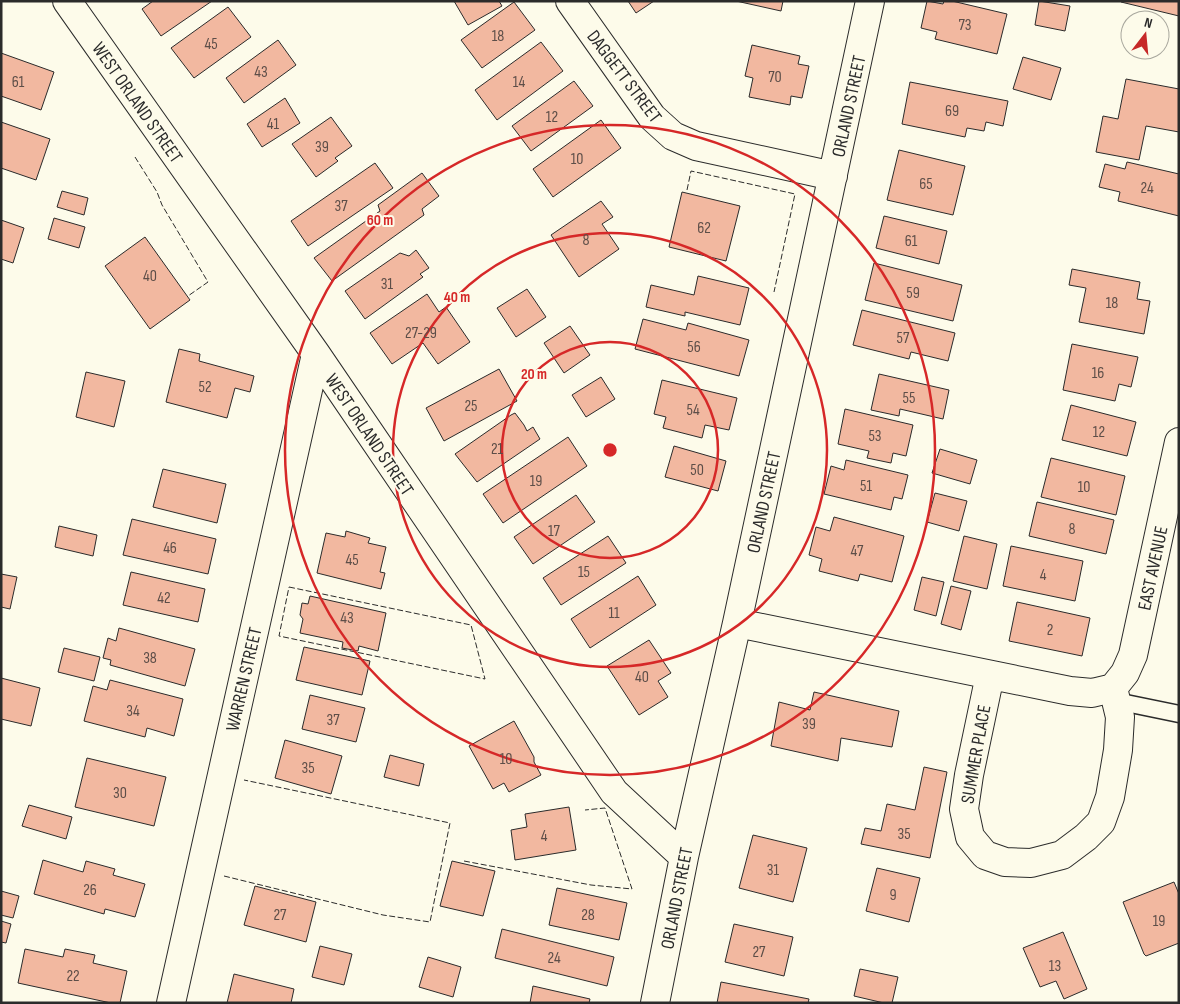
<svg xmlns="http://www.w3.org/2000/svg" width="1180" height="1004" viewBox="0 0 1180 1004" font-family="'Sofia Sans Condensed',sans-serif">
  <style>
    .building { fill: #f2b8a0; stroke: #2b2b2b }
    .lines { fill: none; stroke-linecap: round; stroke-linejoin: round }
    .service-casing { stroke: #2b2b2b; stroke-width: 19 }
    .minor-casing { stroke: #2b2b2b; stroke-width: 30 }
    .service { stroke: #fdfbea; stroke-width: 16 }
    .minor { stroke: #fdfbea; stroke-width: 28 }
    .fence { stroke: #2b2b2b; stroke-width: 1; stroke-dasharray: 6 2.5; stroke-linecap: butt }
    .ring { fill: none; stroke: #d62828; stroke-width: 2.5 }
    .labels { text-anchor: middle; stroke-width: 4; stroke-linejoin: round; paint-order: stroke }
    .number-label { font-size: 16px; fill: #5d4e48 }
    .street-label { font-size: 19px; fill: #2b2b2b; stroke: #fdfbea }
    .centre { fill: #d62828; stroke: #fdfbea; stroke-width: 2.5 }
    .ring-label { font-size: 15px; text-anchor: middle; font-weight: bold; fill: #d62828; stroke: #fdfbea; stroke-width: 4; stroke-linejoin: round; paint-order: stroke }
  </style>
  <rect width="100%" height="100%" fill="#fdfbea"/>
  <path class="building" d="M153,1h59l-51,35 -19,-27z
    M454,1h45l3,5 -34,19z
    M628,1h26l-18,12z
    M736,1h47l-2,10z
    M927,1l16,3 1,-3h8l55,13 -10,40 -62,-15 2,-7 -16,-4z
    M1039,1l31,5 -5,25 -30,-6z
    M1121,1h58v15l-58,-14z
    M514,2l21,28 -53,38 -21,-28z
    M228,7l23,30 -57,41 -23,-30z
    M278,40l18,25 -52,38 -18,-25z
    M541,42l22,29 -66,49 -22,-30z
    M752,45l48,11 -2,8 11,2 -7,32 -11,-2 -1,9 -41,-8 4,-19 -8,-2z
    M1,53l53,19 -13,38 -40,-14z
    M1023,57l38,11 -10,32 -38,-11z
    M1126,79l53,10v43l-33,-6 -7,34 -43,-8 7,-36 15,3z
    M574,81l19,25 -62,45 -19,-25z
    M910,82l98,19 -5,25 -17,-4 -2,9 -17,-3 -2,9 -63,-13z
    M285,98l15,25 -38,24 -15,-23z
    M331,117l21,29 -17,12 3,3 -22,16 -24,-33z
    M601,120l20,28 -68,49 -20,-28z
    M1,122l49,17 -14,41 -35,-12z
    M899,150l66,16 -12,49 -66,-15z
    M1127,162l52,12v42l-61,-15 2,-9 -21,-5 6,-23 20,5z
    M375,163l18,25 -85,58 -17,-25z
    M422,173l17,23 -17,13 2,6 -92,66 -18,-23 66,-47 -2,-6z
    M62,191l26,7 -4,17 -27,-8z
    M682,192l58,14 -14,55 -57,-14z
    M601,201l12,16 -11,7 17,25 -40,28 -28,-42z
    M884,216l63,15 -8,33 -63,-16z
    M54,218l31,9 -6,21 -31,-9z
    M1,220l23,8 -11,35 -12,-4z
    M145,237l45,63 -40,29 -45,-63z
    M416,250l13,18 -9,6 3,3 -58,42 -20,-28 55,-38 9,3z
    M874,263l88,22 -9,36 -88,-21z
    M1072,269l68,13 -3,17 13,2 -6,33 -65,-12 7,-34 -17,-3z
    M698,276l51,12 -9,37 -55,-13v4l-39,-9 5,-22 43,10z
    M527,289l19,28 -30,20 -19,-29z
    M427,294l12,18 7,-5 24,35 -32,22 -15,-21 -31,21 -22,-31z
    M862,310l93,23 -7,28 -37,-9 -2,7 -56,-14z
    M643,319l43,11 2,-7 61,17 -10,36 -104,-27z
    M570,326l20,29 -26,18 -20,-30z
    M1072,344l66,13 -7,30 -12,-3 -4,17 -52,-11z
    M179,349l21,5 -1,7 55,15 -4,16 -15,-4 -8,30 -61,-16z
    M499,369l18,32 -73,40 -18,-33z
    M86,372l39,9 -11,46 -38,-10z
    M879,374l70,16 -6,29 -43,-10 -1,7 -28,-6z
    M601,377l14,22 -29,18 -14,-22z
    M662,380l75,18 -8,32 -24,-5 -3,13 -39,-10 3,-11 -12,-3z
    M1071,405l65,17 -9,34 -65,-16z
    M845,409l68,16 -7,31 -13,-3 -2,10 -24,-5 2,-7 -31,-7z
    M515,413l9,12 3,6 6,-4 7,12 -63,43 -22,-28 56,-39z
    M568,437l19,29 -84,57 -20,-29z
    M674,446l52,15 -8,30 -53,-14z
    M940,449l37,11 -7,24 -38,-11z
    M1051,458l74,18 -9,39 -75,-18z
    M846,460l62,15 -6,24 -8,-2 -3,13 -67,-16 7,-28 13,4z
    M163,469l63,15 -9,39 -64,-16z
    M935,493l32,8 -8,30 -32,-9z
    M576,495l19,27 -62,42 -19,-27z
    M1037,502l77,18 -8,34 -77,-18z
    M834,517l70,19 -12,46 -32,-8 -2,7 -39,-10 3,-12 -13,-4 7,-28 14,4z
    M132,519l84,20 -8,35 -85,-19z
    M59,526l38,9 -4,21 -38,-9z
    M346,531l24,7 -2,5 18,4 -6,25 5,1 -4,16 -64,-16 9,-40 19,4z
    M608,536l18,27 -65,42 -18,-27z
    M964,536l33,8 -10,45 -34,-8z
    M1011,546l72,15 -8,40 -72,-15z
    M131,572l74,17 -7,33 -75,-17z
    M1,574l16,3 -7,32 -9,-2z
    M638,576l18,29 -66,43 -19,-29z
    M922,577l22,5 -8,34 -22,-6z
    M951,586l20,5 -10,39 -20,-6z
    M310,596l76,17 -8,38 -19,-5 -1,5 -16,-3 1,-6 -43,-9 3,-14 -3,-4 2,-12 6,1z
    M1017,602l73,16 -8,38 -73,-15z
    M119,628l76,21 -10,37 -75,-21 1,-5 -8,-2 5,-20 8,3z
    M649,640l22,33 -13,8 10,16 -29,18 -32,-49z
    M304,647l66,14 -8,34 -66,-15z
    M64,648l36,9 -6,24 -36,-9z
    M1,678l39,10 -9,38 -30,-7z
    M110,680l73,19 -9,37 -27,-8 -2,9 -61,-16 9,-35 14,4z
    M814,692l85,19 -7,36 -51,-9 -3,23 -67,-15 8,-44 31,8z
    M310,695l55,13 -9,34 -54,-13z
    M514,721l20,36v5l7,13 -32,17 -5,-9 -11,6 -24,-43z
    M285,740l57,16 -11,38 -56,-16z
    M390,755l34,9 -5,22 -35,-9z
    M87,758l79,19 -12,49 -79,-19z
    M924,767l23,5 -17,86 -69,-14 4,-16 16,3 6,-27 28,6z
    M29,805l43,12 -6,22 -44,-13z
    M569,807l7,43 -61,10 -4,-30 16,-3 -2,-13z
    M753,835l54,13 -14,54 -54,-14z
    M43,860l40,12 3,-11 29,8 -2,6 32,9 -10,33 -30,-8 -1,5 -70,-20z
    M452,861l43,10 -12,45 -43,-10z
    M877,868l43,10 -11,44 -43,-11z
    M1174,882l5,12v49l-33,13 -2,-2 -21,-52z
    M255,886l61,16 -10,40 -62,-17z
    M557,888l70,15 -8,37 -70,-15z
    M1,891l18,5 -6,22 -12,-3z
    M1,921l10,3 -5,19 -5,-1z
    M734,924l59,13 -9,39 -59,-14z
    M502,929l112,28 -7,29 -112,-28z
    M1063,932l24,57 -23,10 -8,-18 -16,6 -17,-39z
    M320,946l32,8 -8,31 -32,-8z
    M25,949l38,8 2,-8 30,6 -2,8 34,8 -7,32h-9l-93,-20z
    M428,957l33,10 -8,30 -34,-10z
    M860,969l38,8 -6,26h-8l-30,-7z
    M234,974l60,15 -3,14h-64z
    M721,982l88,17 -1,4h-91z
    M533,986l57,13 -1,4h-59z"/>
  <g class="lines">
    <g class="service-casing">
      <path id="service" d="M1116,701l63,13"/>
    </g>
    <g class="minor-casing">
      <path id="minor" d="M67,1l249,353 298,438 70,65
        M570,1l82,116 21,19 23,10 137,30
        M737,623l333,68 22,2 21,-5
        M990,675l-21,100 -5,34 6,28 15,18 20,7 26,1 31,-8 24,-18 15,-15 9,-25 8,-47 2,-33 -7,-29
        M1113,688l12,-15 8,-18 46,-213
        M171,1003l145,-649
        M655,1003l29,-146 53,-234 133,-622"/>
    </g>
    <use href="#service" class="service"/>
    <use href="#minor" class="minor"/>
    <path class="fence" d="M135,157l22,35 5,13 46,77 -20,14
      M687,190l4,-19 104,23 -21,98
      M289,587l182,38 14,54 -206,-43z
      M464,861l127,24 41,4 -27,-81 -20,2
      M224,876l159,39 47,7 20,-99 -206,-43"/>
  </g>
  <g class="ring">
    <circle cx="610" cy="450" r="108"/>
    <circle cx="610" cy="450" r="217"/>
    <circle cx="610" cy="450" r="325"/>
  </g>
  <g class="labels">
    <g class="number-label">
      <text x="965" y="30">73</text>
      <text x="498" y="41">18</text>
      <text x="211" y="49">45</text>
      <text x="261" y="77">43</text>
      <text x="775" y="82">70</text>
      <text x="18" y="87">61</text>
      <text x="519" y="87">14</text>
      <text x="952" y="116">69</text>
      <text x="552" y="122">12</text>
      <text x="273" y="129">41</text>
      <text x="322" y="152">39</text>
      <text x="577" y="164">10</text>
      <text x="926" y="189">65</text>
      <text x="1147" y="193">24</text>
      <text x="341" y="211">37</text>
      <text x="704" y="233">62</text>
      <text x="586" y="245">8</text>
      <text x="911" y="246">61</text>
      <text x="150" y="281">40</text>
      <text x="387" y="289">31</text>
      <text x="913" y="298">59</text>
      <text x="1112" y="308">18</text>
      <text x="421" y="338">27-29</text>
      <text x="903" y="343">57</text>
      <text x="694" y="352">56</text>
      <text x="1098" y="378">16</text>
      <text x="205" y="392">52</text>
      <text x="909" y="403">55</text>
      <text x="471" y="411">25</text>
      <text x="693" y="415">54</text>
      <text x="1099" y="437">12</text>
      <text x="875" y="441">53</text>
      <text x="497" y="454">21</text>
      <text x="697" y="475">50</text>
      <text x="536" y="486">19</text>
      <text x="866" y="491">51</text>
      <text x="1084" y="492">10</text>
      <text x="1072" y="534">8</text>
      <text x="554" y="536">17</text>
      <text x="170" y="553">46</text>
      <text x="857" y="556">47</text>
      <text x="352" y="565">45</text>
      <text x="584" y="577">15</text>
      <text x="1043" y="580">4</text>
      <text x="164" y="603">42</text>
      <text x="614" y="618">11</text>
      <text x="347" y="623">43</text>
      <text x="1050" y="635">2</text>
      <text x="150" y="663">38</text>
      <text x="642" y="682">40</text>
      <text x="133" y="716">34</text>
      <text x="333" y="725">37</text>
      <text x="809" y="729">39</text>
      <text x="506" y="764">10</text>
      <text x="308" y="773">35</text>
      <text x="120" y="798">30</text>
      <text x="904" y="839">35</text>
      <text x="544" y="841">4</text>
      <text x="773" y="875">31</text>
      <text x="90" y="895">26</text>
      <text x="893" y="900">9</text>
      <text x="280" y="920">27</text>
      <text x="588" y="920">28</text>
      <text x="1159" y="926">19</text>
      <text x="759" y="957">27</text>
      <text x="554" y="963">24</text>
      <text x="1055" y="971">13</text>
      <text x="73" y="981">22</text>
    </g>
    <g class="street-label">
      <text transform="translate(625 76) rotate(53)" y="7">DAGGETT STREET</text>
      <text transform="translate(138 102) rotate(55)" y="7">WEST ORLAND STREET</text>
      <text transform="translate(848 106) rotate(-78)" y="7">ORLAND STREET</text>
      <text transform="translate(370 434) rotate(56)" y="7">WEST ORLAND STREET</text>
      <text transform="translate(763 502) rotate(-78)" y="7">ORLAND STREET</text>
      <text transform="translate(1152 568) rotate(-78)" y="7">EAST AVENUE</text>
      <text transform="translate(243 679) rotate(-77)" y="7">WARREN STREET</text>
      <text transform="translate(975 754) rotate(-80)" y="7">SUMMER PLACE</text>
      <text transform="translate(676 898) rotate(-79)" y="7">ORLAND STREET</text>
    </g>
  </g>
  <circle cx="610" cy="450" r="8" class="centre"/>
  <g class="ring-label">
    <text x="380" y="225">60 m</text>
    <text x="457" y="302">40 m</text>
    <text x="534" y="379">20 m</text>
  </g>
  <rect width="1180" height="1004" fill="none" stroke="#2b2b2b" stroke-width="5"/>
  <g transform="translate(1145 35) rotate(16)"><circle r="24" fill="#fdfbea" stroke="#a9a89e"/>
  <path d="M0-4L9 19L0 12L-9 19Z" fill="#c62828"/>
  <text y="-8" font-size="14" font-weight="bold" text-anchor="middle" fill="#2b2b2b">N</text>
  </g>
</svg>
